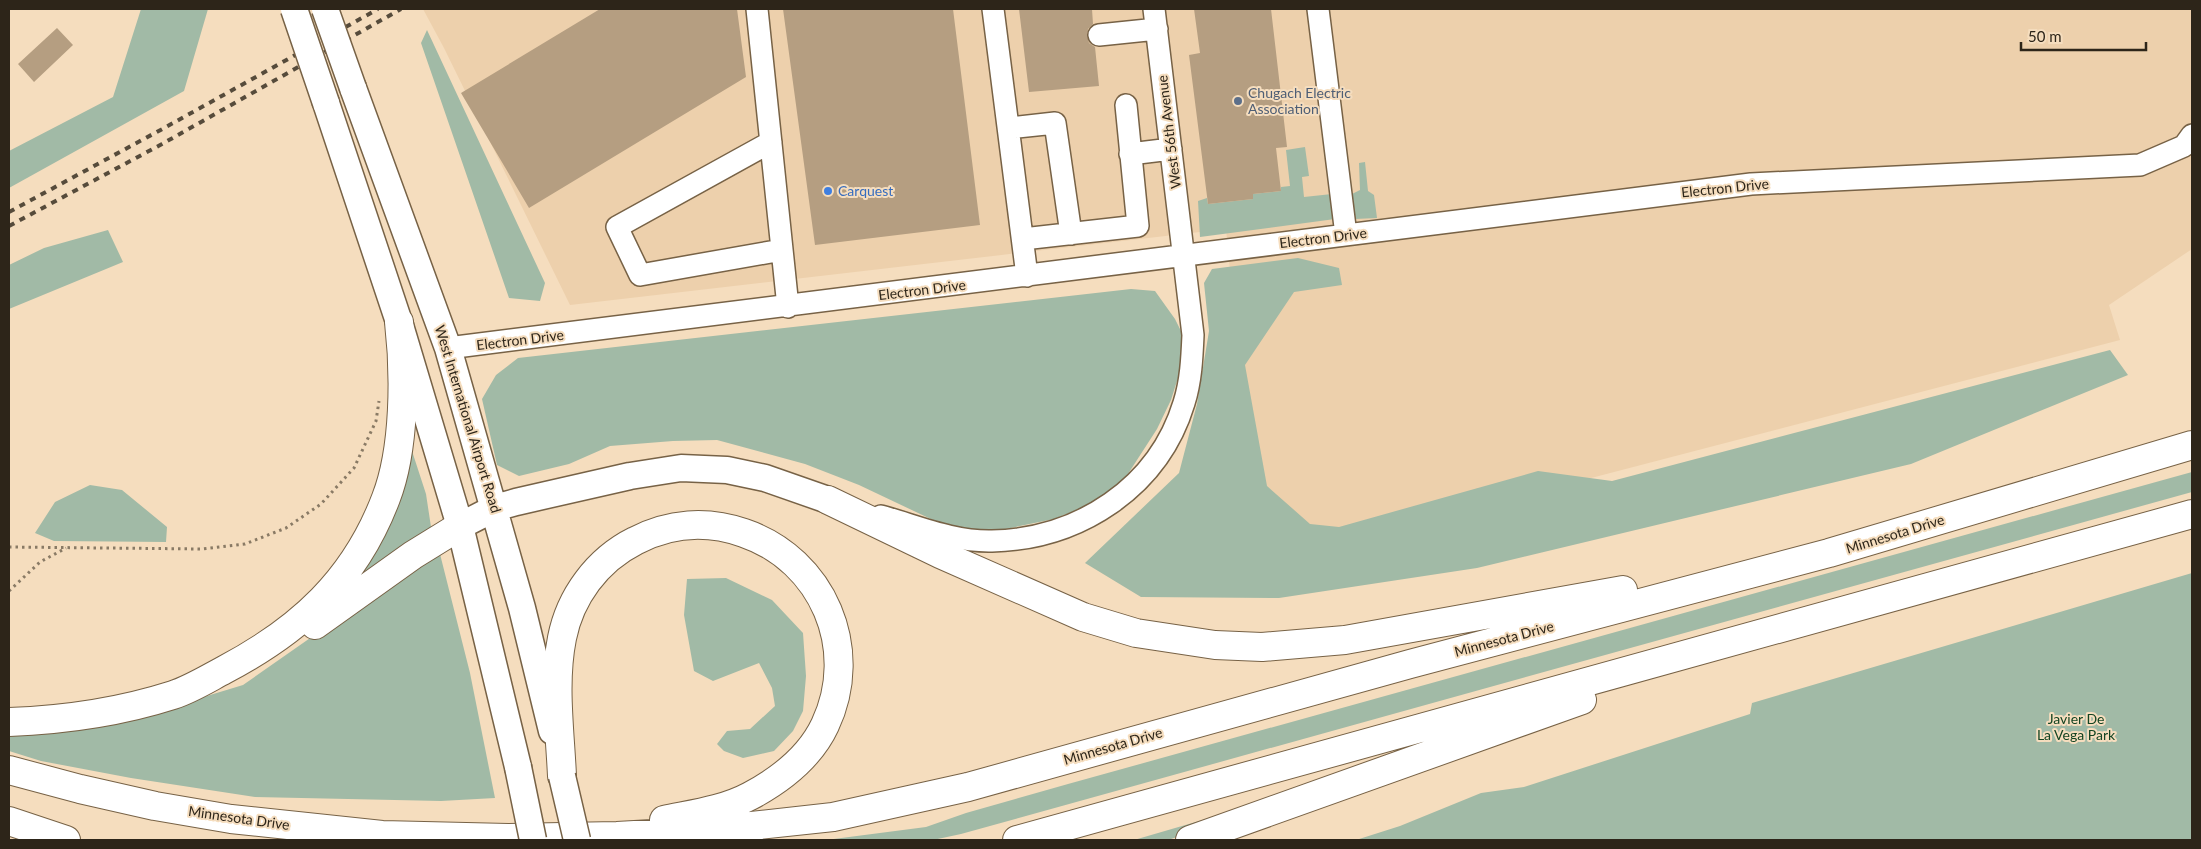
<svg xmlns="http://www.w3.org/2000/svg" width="2201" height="849" viewBox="0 0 2201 849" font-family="Lato,sans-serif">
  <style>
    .built { fill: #edd0ac }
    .green { fill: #a1baa6 }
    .building { fill: #b59e81 }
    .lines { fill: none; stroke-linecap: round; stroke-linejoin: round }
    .minor-casing { stroke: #776246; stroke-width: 24 }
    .major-casing { stroke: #776246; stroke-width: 29 }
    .highway-casing { stroke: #776246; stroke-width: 30 }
    .path { stroke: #897a65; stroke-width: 3; stroke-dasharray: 2.5 4; stroke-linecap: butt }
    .minor { stroke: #fff; stroke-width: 21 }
    .major { stroke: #fff; stroke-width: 26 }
    .highway { stroke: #fff; stroke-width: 28 }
    .rail { stroke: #564b3b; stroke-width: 4; stroke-dasharray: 6 6; stroke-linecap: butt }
    .major-bridge-casing { stroke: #776246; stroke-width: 29; stroke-linecap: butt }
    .major-bridge { stroke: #fff; stroke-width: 26 }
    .service-dot { fill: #5c6f8a; stroke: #f5ddbe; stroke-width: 2 }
    .shop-dot { fill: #3f7fe0; stroke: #f5ddbe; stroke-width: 2 }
    .labels { text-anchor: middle; stroke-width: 4; stroke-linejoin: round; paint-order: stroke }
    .service-label { font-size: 14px; fill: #4e5e75; stroke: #f5ddbe; text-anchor: start }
    .street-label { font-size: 14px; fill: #2d2519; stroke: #f5ddbe }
    .shop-label { font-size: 14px; fill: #366cbe; stroke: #f5ddbe; text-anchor: start }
    .park-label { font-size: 14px; fill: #134422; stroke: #f5ddbe }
  </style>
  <rect width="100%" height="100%" fill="#f5ddbe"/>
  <path class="built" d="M423,9h1769v240l-83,56 11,35 -793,207 -67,-45 -21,-140 -13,-133 -656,76 -126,-257z"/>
  <path class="green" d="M141,9h67l-24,82 -175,97v-37l104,-54z
    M427,30l118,253 -5,18 -31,-3 -88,-255z
    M1305,147l4,29 -7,1 2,20 28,-3 3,25 -135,18 -2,-36 9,-3 1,6 45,-5v-5l28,-3v-4l9,-1 -4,-36z
    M1365,162l3,29 6,4 3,23 -22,1 -3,-25 8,-4 -1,-27z
    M108,230l15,32 -114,47v-44l35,-17z
    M1298,258l41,10 3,17 -48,7 -49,73 22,121 43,38 29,3 199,-56 74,10 498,-131 18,25 -217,89 -434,104 -198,30 -138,-1 -56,-34 94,-90 18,-69 12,-73 -5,-48 8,-14z
    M1131,289l24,2 20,28 6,12 1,34 -11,35 -14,29 -31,48 -30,25 -42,17 -78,16 -41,-14 -76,-36 -54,-21 -88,-24 -44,1 -63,5 -41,18 -50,12 -22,-11 -15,-66 14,-24 22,-17z
    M406,451h6l14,43 5,33 -82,60z
    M2192,472v20l-1231,342 -28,6h-107l100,-13 40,-14 102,-29z
    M90,485l32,5 45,37 -1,15 -112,-1 -19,-8 20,-31z
    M440,554l30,119 25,125 -54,3 -186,-4 -124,-19 -90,-17 -32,-10v-21l155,-21 79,-24 123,-86z
    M2192,573v267h-836l44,-14 81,-33 43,-6 226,-73 2,-11z
    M726,578l46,22 31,33 3,43 -3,35 -10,20 -19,20 -31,7 -19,-7 -7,-7 10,-13 23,-2 25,-23 -3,-18 -13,-25 -46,18 -19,-10 -10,-56 3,-36z
    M1323,785l-29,13 -126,42h-34z"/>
  <path class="building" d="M600,9h137l9,68 -217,131 -68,-115z
    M783,9h170l27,216 -165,20z
    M1019,9h73l1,15 -5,5 -1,7 2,7 6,4 4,39 -70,6z
    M1194,9h77l16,138 -11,1 5,43 -28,3v5l-45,5 -19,-149 11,-2z
    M57,28l16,17 -39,37 -16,-18z"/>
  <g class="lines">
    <g class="minor-casing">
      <path id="minor" d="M757,9l31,298
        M993,9l34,267
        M1318,9l28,226
        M1099,35l58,-6
        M1009,128l46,-5 16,111
        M771,142l-154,85 23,48 142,-25
        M1130,154l41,-5
        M1023,239l115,-13 -12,-121
        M448,348l1303,-164 389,-19 44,-19 8,-11
        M881,516c36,10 73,26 111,25 87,-2 166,-53 192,-138 7,-22 8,-45 9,-68l-39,-326"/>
    </g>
    <g class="major-casing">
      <path id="major" d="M353,88l95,260 74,260 30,123
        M326,103l73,219 61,204 58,241
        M460,526l35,-18 21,-6 114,-26 51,-8 46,2 38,8 63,22"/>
    </g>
    <g class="highway-casing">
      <path id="highway" d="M828,500l112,54 143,63 53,16 79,12 47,2 83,-7 278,-50
        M315,625l98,-70 47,-29
        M9,722c55,-2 111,-10 164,-27 18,-6 34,-16 51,-25 76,-40 131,-90 162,-172 19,-49 19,-124 13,-176
        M9,770l71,19 75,17 76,13 151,16 126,3 109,-2 88,-5 128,-14 135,-30 442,-123 419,-111 363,-108
        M562,776c-2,-45 -9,-93 0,-138 8,-41 35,-78 73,-97 34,-18 72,-21 109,-8 79,27 117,116 81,192 -15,32 -45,55 -75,71 -26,14 -58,18 -86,24
        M9,821l57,19
        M1017,840l1175,-326
        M1190,840l392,-140"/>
    </g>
    <path class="path" d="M9,547l193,2 43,-5 41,-16 35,-24 33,-36 22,-47 3,-20
      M9,591l31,-29 26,-14"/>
    <use href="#minor" class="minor"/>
    <use href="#major" class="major"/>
    <use href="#highway" class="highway"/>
    <path class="rail" d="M9,212l157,-85 212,-118
      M9,226l153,-82 239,-135"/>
    <g class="major-bridge-casing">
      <path id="major-bridge" d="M294,9l32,94
        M325,9l28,79
        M518,767l15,73
        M562,776l15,64"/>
    </g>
    <use href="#major-bridge" class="major-bridge"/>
  </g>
  <circle class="service-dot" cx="1238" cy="101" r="5"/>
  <circle class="shop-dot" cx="828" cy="191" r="5"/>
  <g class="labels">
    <g class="service-label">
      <text x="1248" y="98">Chugach Electric<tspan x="1248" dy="16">Association</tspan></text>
    </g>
    <g class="street-label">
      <text transform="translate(1169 132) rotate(-97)" y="5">West 56th Avenue</text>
      <text transform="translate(1725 188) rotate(-6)" y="5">Electron Drive</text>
      <text transform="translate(1323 238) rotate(-7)" y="5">Electron Drive</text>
      <text transform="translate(922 290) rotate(-7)" y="5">Electron Drive</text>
      <text transform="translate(520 340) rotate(-7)" y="5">Electron Drive</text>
      <text transform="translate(468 419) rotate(73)" y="5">West International Airport Road</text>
      <text transform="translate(1895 534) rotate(-17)" y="5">Minnesota Drive</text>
      <text transform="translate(1504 639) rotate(-15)" y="5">Minnesota Drive</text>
      <text transform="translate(1113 746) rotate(-16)" y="5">Minnesota Drive</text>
      <text transform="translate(239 818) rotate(8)" y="5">Minnesota Drive</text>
    </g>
    <g class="shop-label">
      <text x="838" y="196">Carquest</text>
    </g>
    <g class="park-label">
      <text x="2076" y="724">Javier De<tspan x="2076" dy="16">La Vega Park</tspan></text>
    </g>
  </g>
  <rect width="2201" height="849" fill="none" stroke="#2d2519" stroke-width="20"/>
  <path d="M2021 42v8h125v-8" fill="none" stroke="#2d2519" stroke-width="2.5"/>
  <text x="2028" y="42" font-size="15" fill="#2d2519" stroke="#f5ddbe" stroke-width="4" paint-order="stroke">50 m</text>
</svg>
